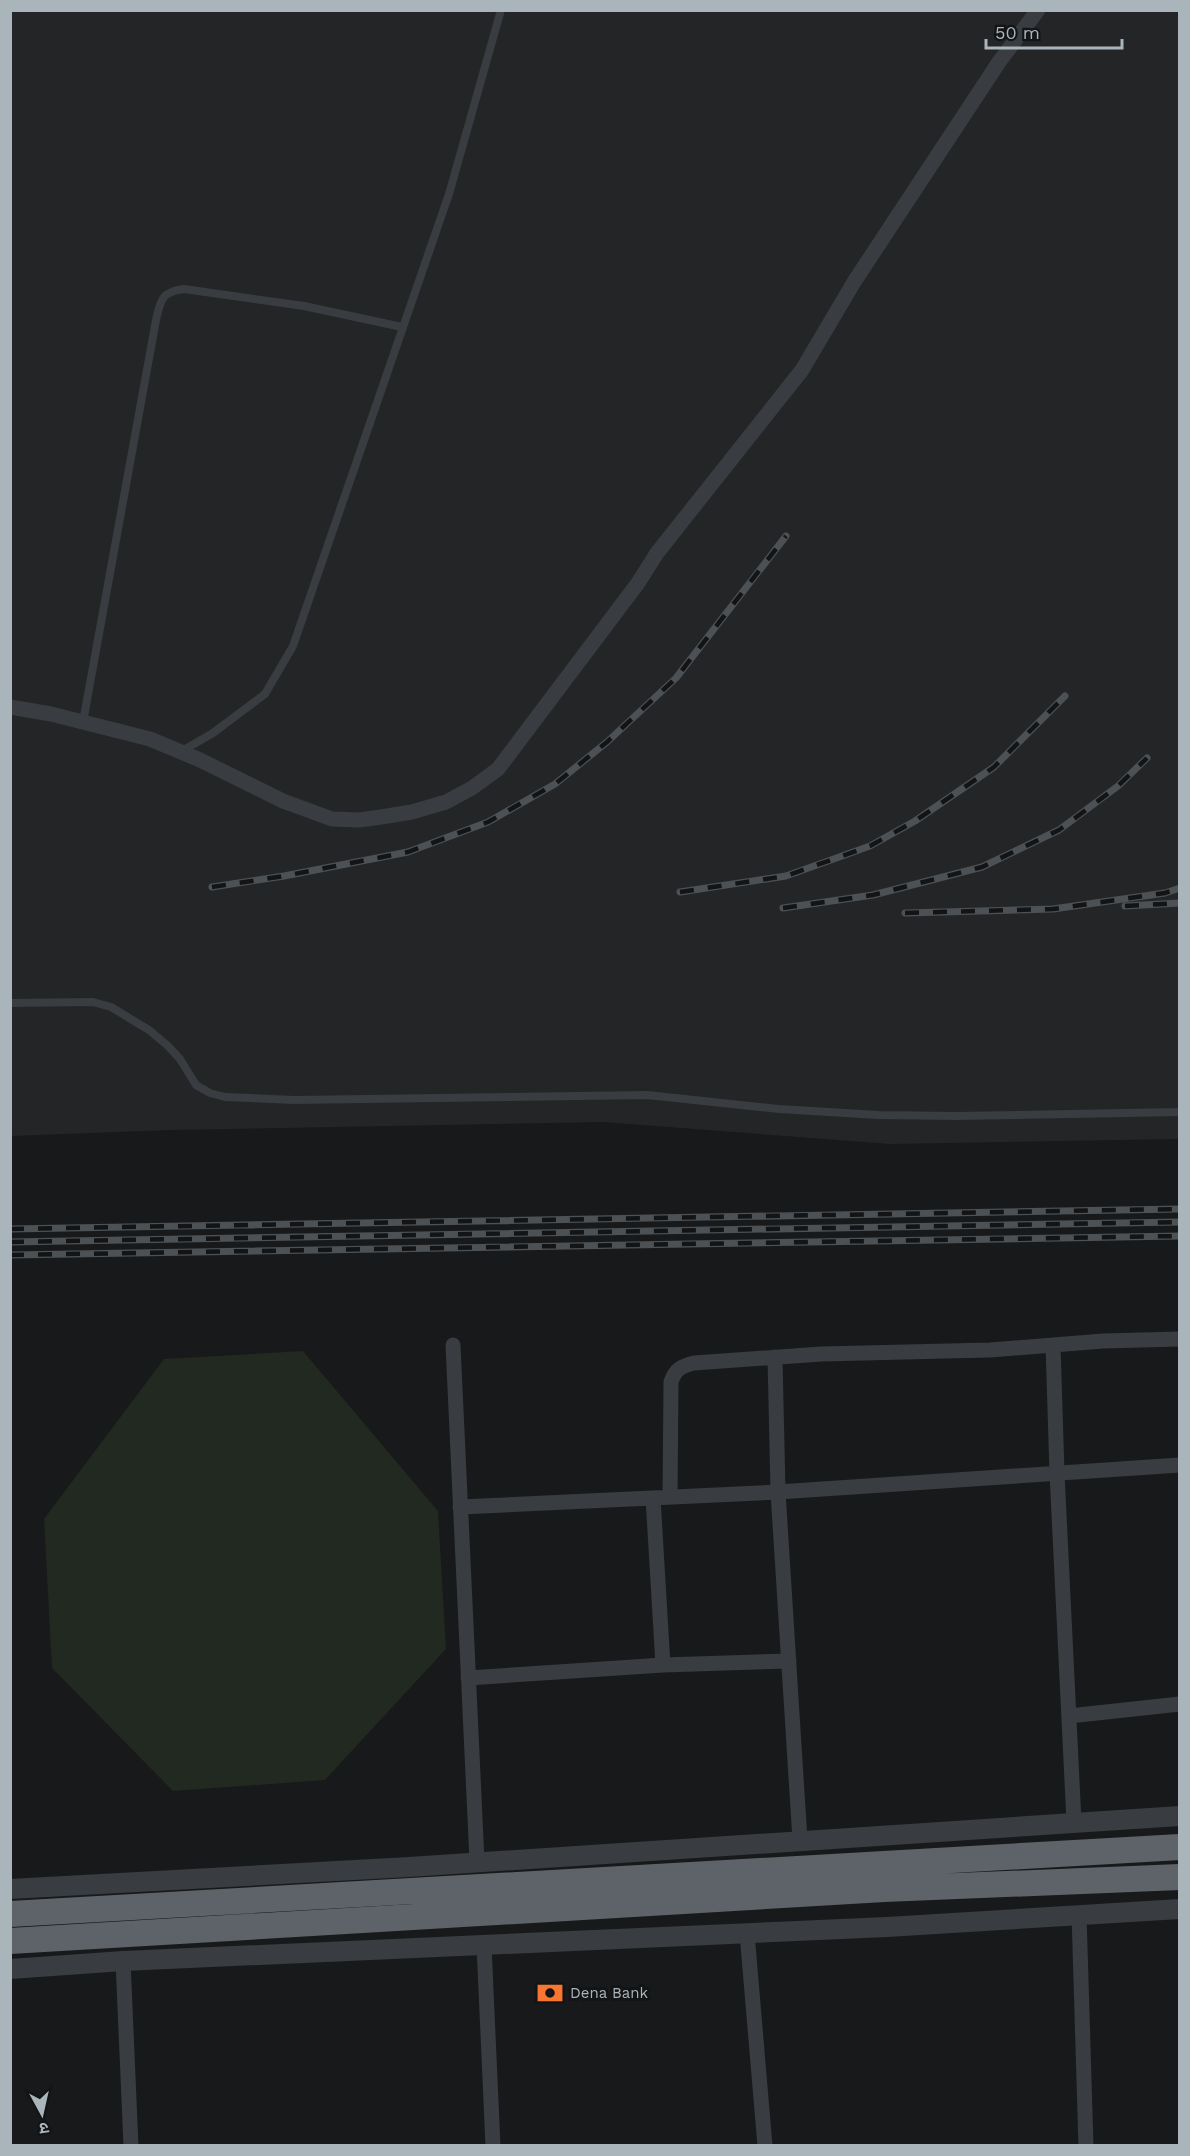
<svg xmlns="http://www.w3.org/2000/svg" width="1190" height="2156" viewBox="0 0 1190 2156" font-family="'Work Sans','Noto Sans Devanagari',sans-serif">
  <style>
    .built { fill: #242527 }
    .green { fill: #212920 }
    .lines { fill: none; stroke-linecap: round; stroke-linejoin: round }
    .service { stroke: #393c40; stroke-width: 8 }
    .minor { stroke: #393c40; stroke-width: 15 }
    .tertiary { stroke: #393c40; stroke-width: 20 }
    .trunk { stroke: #5d6368; stroke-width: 26 }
    .rail-casing { stroke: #4c5155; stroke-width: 7 }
    .rail { stroke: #131415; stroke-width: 4.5; stroke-dasharray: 14; stroke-linecap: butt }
    .labels { text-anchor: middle; stroke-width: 6; stroke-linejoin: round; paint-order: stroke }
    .poi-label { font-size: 15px; fill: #aab4bb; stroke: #131415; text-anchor: start }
  </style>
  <rect width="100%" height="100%" fill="#18191a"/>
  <path class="built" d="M10,11h1169v1128l-289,5 -287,-22 -432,8 -160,6z"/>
  <path class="green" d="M303,1351l135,160 8,138 -121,131 -152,11 -121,-123 -8,-149 120,-160z"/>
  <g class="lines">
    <path class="service" d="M83,722l73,-402c4,-19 6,-29 28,-31l120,17 98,21
      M182,751l31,-18 52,-39 28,-48 156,-452 52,-184
      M10,1003l83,-1 18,5 38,23 19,16 12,13 16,26 14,8 15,4 69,3 353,-5 132,14 99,6 78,1 224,-4"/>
    <path class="minor" d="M10,707l41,7 99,25 50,21 83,41 49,18 27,1 22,-3 31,-5 34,-10 26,-14 26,-19 140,-186 19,-30 145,-183 52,-88 145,-220 39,-52
      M453,1345l24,516
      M1053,1345l4,128 17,349
      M775,1357l3,135 22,348
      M670,1497l1,-115c4,-13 11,-16 23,-19l127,-9 169,-4 113,-9 77,-2
      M653,1498l10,167
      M460,1507l318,-15 402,-27
      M468,1678l195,-13 126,-4
      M1069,1716l111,-12
      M1079,1914l7,232
      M747,1933l18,213
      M484,1945l9,201
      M123,1961l8,185"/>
    <path class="tertiary" d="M10,1889l399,-22 771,-51
      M10,1969l113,-8 764,-34 293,-18"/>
    <path class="trunk" d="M10,1914l1170,-67
      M10,1941l874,-52 296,-12"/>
    <g class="rail-casing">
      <path id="rail" d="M212,887l72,-11 124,-24 80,-30 67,-38 52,-42 69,-64 110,-142
        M680,892l106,-16 84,-30 45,-25 79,-54 71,-71
        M1125,906l55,-3
        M783,908l90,-13 109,-28 77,-37 59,-44 29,-28
        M905,913l148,-4 112,-16 15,-5
        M10,1229l1170,-20
        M10,1242l1170,-20
        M10,1255l1170,-19"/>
    </g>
    <use href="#rail" class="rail"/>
  </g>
  <defs>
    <g id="bank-bare" transform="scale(2.07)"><path d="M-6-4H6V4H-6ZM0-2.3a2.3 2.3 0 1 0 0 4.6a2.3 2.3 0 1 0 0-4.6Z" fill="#f97631" stroke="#131415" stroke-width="2.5" paint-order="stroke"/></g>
  </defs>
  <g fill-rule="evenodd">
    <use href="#bank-bare" x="550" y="1993"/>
  </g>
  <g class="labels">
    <g class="poi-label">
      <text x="570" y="1998">Dena Bank</text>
    </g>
  </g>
  <rect width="1190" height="2156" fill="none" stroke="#aab4bb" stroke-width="24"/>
  <g transform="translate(42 2114) rotate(172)" stroke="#131415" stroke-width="4.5" paint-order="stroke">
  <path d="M0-4.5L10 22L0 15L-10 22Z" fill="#aab4bb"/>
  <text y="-9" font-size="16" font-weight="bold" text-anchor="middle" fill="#aab4bb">उ</text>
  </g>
  <path d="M986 39v9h136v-9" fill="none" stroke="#aab4bb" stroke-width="3"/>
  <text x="995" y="39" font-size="18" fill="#aab4bb" stroke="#131415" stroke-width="4.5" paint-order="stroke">50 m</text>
</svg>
